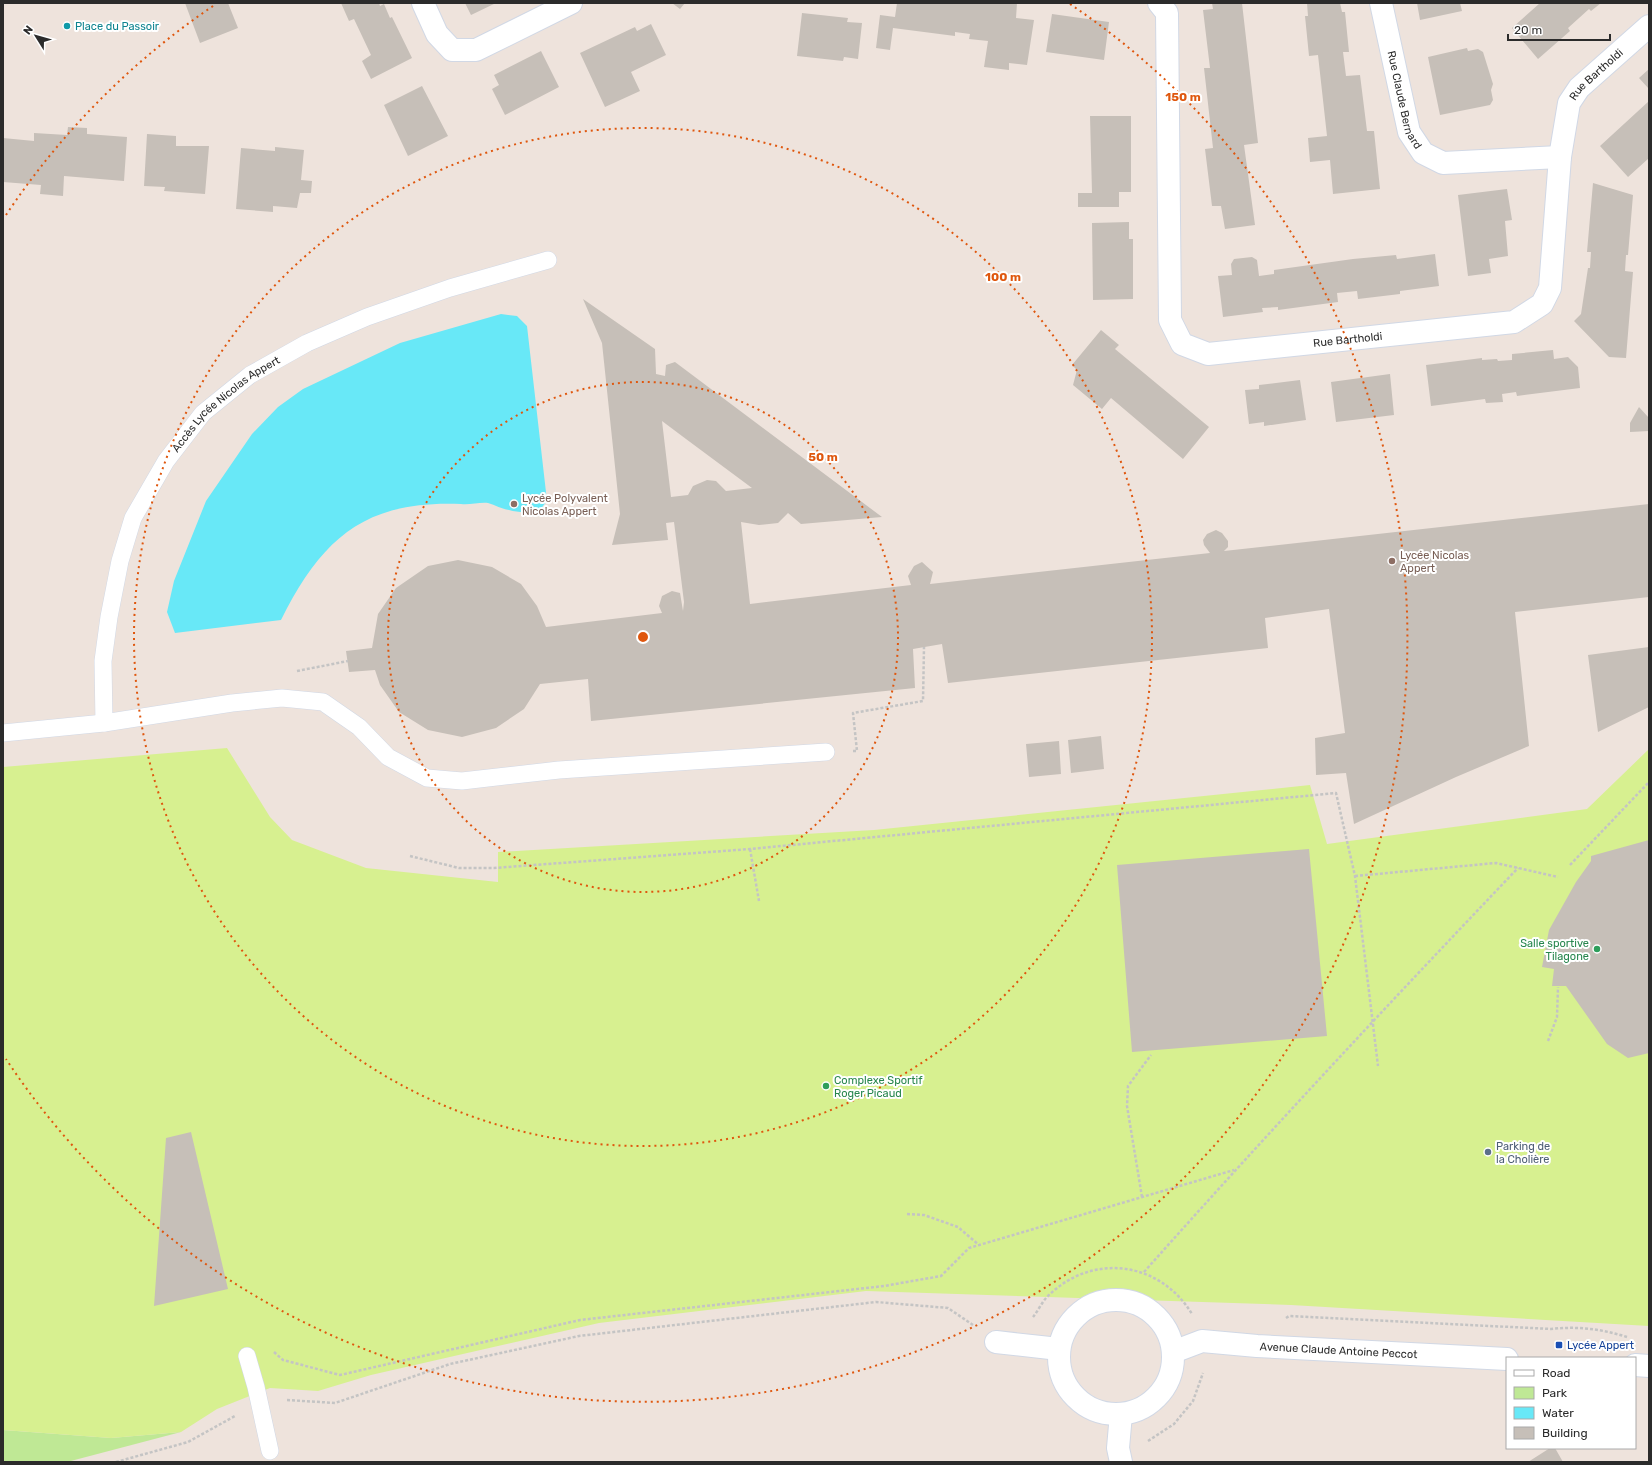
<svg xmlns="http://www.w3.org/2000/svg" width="1652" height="1465" viewBox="0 0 1652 1465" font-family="Rubik,sans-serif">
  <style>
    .green { fill: #bfe895 }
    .pitch { fill: #d7f090 }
    .water { fill: #68e8f7 }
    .building { fill: #c6bfb8; fill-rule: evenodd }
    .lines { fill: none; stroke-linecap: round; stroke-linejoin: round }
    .lane-casing { stroke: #d1d8e5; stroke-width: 18 }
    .street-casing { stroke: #d1d8e5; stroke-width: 24 }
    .secondary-casing { stroke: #d1d8e5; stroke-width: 24 }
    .path { stroke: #c4c4c4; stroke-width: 2.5; stroke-dasharray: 3 2; stroke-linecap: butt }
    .lane { stroke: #fff; stroke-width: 17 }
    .street { stroke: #fff; stroke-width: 22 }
    .secondary { stroke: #fff; stroke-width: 22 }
    .ring { fill: none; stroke: #df570e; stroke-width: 2; stroke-dasharray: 2 4 }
    .culture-dot { fill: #0f9aa8; stroke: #fff; stroke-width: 1.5 }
    .education-dot { fill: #8d6e63; stroke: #fff; stroke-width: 1.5 }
    .leisure-dot { fill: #2e9e5b; stroke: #fff; stroke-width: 1.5 }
    .service-dot { fill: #5c6f8a; stroke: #fff; stroke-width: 1.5 }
    .transit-dot { fill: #1a4fb4; stroke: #fff; stroke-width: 1.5 }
    .labels { text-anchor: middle; stroke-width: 4; stroke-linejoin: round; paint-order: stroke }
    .culture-label { font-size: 11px; fill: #0d838f; stroke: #fff; text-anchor: start }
    .street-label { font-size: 11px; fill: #2b2b2b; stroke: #fff }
    .education-label { font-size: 11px; fill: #785e54; stroke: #fff; text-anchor: start }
    .leisure-label { font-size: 11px; fill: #27864d; stroke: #fff; text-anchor: end }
    .service-label { font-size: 11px; fill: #4e5e75; stroke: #fff; text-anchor: start }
    .transit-label { font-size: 11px; fill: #164399; stroke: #fff; text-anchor: start }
    .centre { fill: #df570e; stroke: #fff; stroke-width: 2 }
    .ring-label { font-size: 12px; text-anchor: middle; font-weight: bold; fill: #df570e; stroke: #fff; stroke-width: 4; stroke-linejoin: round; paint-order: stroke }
  </style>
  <rect width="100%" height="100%" fill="#eee3dc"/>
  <path class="green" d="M3,1430l108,8 70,-6 -114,30h-64z"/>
  <path class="pitch" d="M227,748l43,69 22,23 74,28 132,14v-30l376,-22 436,-45 17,59 260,-35 62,-60v577l-358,-21 -425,-14 -267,32 -228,52 -53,16 -48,-3 -53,21 -36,23 -70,6 -108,-8v-663z"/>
  <path class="water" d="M501,314l16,2 10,10 20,175 -8,10c-10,1 -20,2 -30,-1 -7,-1 -14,-5 -21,-7 -8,-1 -18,2 -27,1 -96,-4 -139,34 -180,116l-106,13 -8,-21 7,-31 32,-80 46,-67 26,-27 25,-18 97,-46z"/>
  <path class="building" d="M185,3h43l10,25 -38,15z
    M341,3h38l1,3 4,-2 6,14 2,-1 20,41 -41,21 -9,-18 9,-6 -17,-36 -5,2z
    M465,3h31l-25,12z
    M672,3h13l-5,6z
    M897,3h120l-1,15 18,2 -7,45 -18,-2v7l-25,-3 4,-26 -19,-2 1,-5 -15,-2v4l-62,-8 -3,22 -14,-2 4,-33 15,2z
    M1212,3h30l16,140 -14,2 11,80 -30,4 -4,-23h-9l-7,-57 8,-1 -9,-80h6l-7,-58 10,-1z
    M1307,3h33l2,9h3l4,40h-6l3,24 14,-1 7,56h7l6,58 -47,5 -3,-34 -20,2 -2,-24 19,-2 -9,-81 -9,1 -4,-40h3z
    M1417,3h43l2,8 -42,9z
    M1540,3h61l-10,8 -2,-2 -21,19 2,3 -32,28 -26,-31z
    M802,13l46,5 -1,4 15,1 -4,36 -14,-2 -1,4 -46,-5z
    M1052,14l57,8 -5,38 -58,-8z
    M651,24l15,31 -35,17 9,19 -35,16 -25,-54 55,-26 2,4z
    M1467,48l1,3 10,-2 5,3 10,32 -2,6 2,10 -3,5 -50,10 -12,-58z
    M541,51l18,36 -54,28 -13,-26 7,-4 -5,-10z
    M1649,69v20l-10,-11z
    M422,86l26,50 -40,20 -24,-51z
    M1649,101v57l-21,19 -28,-31z
    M1090,116h41v76h-12v15h-41v-14h14z
    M68,127l19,1v6l40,3 -3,44 -60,-5 -1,20 -23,-2 1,-9 -38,-3v-44l31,3v-8l33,2z
    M147,134l29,2v10h33l-4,48 -41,-3 1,-4 -21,-1z
    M275,147l29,3 -3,30 11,1 -1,12h-11l-3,15 -24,-2v6l-37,-3 5,-61 34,3z
    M1593,183l40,12 -5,60h-2l-1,16 8,1 -7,86 -17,-1 -35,-36 7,-7 7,-46h2l1,-16h-4z
    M1507,189l5,31 -7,1 3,35 -19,3 2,14 -23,3 -10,-81z
    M1129,222v17h4v60l-40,1 -1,-77z
    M1435,254l4,32 -39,5v3l-42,5 -1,-8 -20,2 1,9 -60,8v-3l-16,1 1,4 -40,5 -5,-41 14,-1 -1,-11 3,-5 18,-2 5,3 2,16 15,-2v-4l79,-11 43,-4 1,4z
    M583,299l72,50 1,25 9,2 1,-11 9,-3 207,155 -81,7 -13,-11 -10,10 -19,2 -18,-3 9,82 161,-19 -3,-9 6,-10 8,-4 11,10 -3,12 280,-31 -6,-8 -1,-5 4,-6 9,-4 6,3 6,8v6l-4,4 425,-47v93l-134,15 14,134 -73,31 -102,47 -8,-51 -30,2 -1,-37 30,-5 -16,-124 -64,9 3,30 -320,35 -6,-39 -29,5 2,39 -324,33 -3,-42 -48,5 -16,25 -28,19 -34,9 -34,-7 -29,-18 -19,-27 -5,-15 -26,2 -3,-21 26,-3 6,-34 18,-26 32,-22 30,-6 34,7 29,17 16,22 9,21 116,-14 -3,-7 3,-10 10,-5 8,2 3,18 1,-9 -10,-80 -8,1 2,17 -56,5 8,-31 -18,-171zM662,421l24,18 66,49 -26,3 -10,-10 -9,-1 -14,6 -5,9 -17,2z
    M1101,330l18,15 -4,4 94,78 -26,32 -72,-61 -9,11 -29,-24 4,-15 -5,-5z
    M1553,350l1,9 14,-2 10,10 2,21 -63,8 -1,-4 -14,2 1,8 -17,1 -1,-4 -54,7 -5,-41 56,-7v2l15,-1 1,2 14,-1v-6z
    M1390,374l4,41 -58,7 -5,-40z
    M1300,380l6,40 -42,6v-4l-15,2 -4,-34 14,-1v-4z
    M1639,407l10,11v13l-19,1v-9z
    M1649,647v60l-51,25 -10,-77z
    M1101,736l3,33 -33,4 -3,-33z
    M1059,741l2,33 -32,3 -3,-33z
    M1649,840v213l-21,5 -21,-14 -41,-58h-14l2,-17 -12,-2 7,-37 27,-48 15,-21v-5z
    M1309,849l18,187 -195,16 -15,-187z
    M191,1132l37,157 -74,17 12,-168z
    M1550,1448h5l8,14h-35z"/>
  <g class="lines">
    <g class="lane-casing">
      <g id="lane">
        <path id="s1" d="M104,723l-1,-62 6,-44 11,-56 13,-43 33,-57 37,-48 47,-38 57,-32 60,-26 83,-29 98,-28"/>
        <path d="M3,733l101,-10 128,-20 50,-5 41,4 36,25 29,30 39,21 35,3 97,-11 267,-18"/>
        <path d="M247,1356l9,31 14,64"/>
      </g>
    </g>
    <g class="street-casing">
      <g id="street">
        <path d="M423,3l14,31 15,16h24l95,-47"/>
        <path id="s2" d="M1159,3l8,10 3,307 12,24 26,10 306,-32 28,-18 8,-16 10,-131 9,-54 10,-15 70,-62"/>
        <path id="s3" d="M1381,3l28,129 14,21 20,10 117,-6"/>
        <path d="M1121,1414l-3,34 3,14"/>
      </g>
    </g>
    <g class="secondary-casing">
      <g id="secondary">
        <circle cx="1116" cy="1357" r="57"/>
        <path d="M996,1342l63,7"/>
        <path id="s4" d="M1173,1352l29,-11 55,5 250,13"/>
        <path d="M1635,1365l14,1"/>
      </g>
    </g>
    <path class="path" d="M297,671l51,-10
      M853,751h4l-4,-38 70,-12 1,-54
      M750,849l9,52
      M410,856l49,12h35l256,-19 586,-56 19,83 23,190
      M1570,865l79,-83
      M1355,876l141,-13 62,14
      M1548,1041l9,-24 1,-30
      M1142,1197l-15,-91 1,-20 23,-31
      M907,1214l17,1 34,12 21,18
      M1144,1272c122,-137 247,-271 374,-404
      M1033,1317c5,-6 9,-15 14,-20 44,-45 113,-36 145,17
      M1286,1318l3,-2 262,13c26,-3 51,0 76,8
      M274,1352l9,8 57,15 240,-55 304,-34 57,-10 28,-28 265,-78
      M287,1400l48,3 115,-39 129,-28 297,-34 72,6 25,17
      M1148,1441l26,-17 19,-23 10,-28
      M116,1462l72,-20 47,-26"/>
    <use href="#lane" class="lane"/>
    <use href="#street" class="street"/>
    <use href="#secondary" class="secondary"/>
  </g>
  <g class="ring">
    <circle cx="643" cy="637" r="255"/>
    <circle cx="643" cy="637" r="509"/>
    <path d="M6 215A764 764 0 0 1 216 4M1070 4A764 764 0 1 1 6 1059"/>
  </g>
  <circle class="culture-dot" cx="67" cy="26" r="4"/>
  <g class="education-dot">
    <circle cx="514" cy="504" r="4"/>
    <circle cx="1392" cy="561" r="4"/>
  </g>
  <g class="leisure-dot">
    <circle cx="1597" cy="949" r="4"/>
    <circle cx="826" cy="1086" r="4"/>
  </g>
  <circle class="service-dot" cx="1488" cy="1152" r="4"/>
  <rect class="transit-dot" x="1555" y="1341" width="8" height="8" rx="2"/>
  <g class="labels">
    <g class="culture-label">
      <text x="75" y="30">Place du Passoir</text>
    </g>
    <g class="street-label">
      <text dy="4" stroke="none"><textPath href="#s2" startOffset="959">Rue Bartholdi</textPath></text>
      <text dy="4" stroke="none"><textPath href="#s3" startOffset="100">Rue Claude Bernard</textPath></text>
      <text dy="4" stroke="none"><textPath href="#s2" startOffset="515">Rue Bartholdi</textPath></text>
      <text dy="4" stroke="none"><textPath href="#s1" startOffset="358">Accès Lycée Nicolas Appert</textPath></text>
      <text dy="4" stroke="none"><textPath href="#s4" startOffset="168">Avenue Claude Antoine Peccot</textPath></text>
    </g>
    <g class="education-label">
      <text x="522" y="502">Lycée Polyvalent<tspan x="522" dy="13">Nicolas Appert</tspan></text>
      <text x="1400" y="559">Lycée Nicolas<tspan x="1400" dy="13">Appert</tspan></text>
    </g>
    <g class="leisure-label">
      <text x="1589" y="947">Salle sportive<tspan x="1589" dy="13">Tilagone</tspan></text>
      <text x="834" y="1084" text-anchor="start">Complexe Sportif<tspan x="834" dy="13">Roger Picaud</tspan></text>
    </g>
    <g class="service-label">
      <text x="1496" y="1150">Parking de<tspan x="1496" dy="13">la Cholière</tspan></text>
    </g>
    <g class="transit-label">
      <text x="1567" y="1349">Lycée Appert</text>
    </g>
  </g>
  <circle cx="643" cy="637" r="6" class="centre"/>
  <g class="ring-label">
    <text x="1183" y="101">150 m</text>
    <text x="1003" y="281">100 m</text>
    <text x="823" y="461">50 m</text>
  </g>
  <rect width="1652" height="1465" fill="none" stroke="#2b2b2b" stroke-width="8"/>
  <rect x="1506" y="1357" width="130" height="92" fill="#ffffff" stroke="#aaaaaa"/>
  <rect x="1514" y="1370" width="20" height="6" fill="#ffffff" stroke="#aaaaaa"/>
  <text x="1542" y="1377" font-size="12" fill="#2b2b2b">Road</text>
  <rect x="1514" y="1387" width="20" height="12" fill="#bfe895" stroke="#aaaaaa"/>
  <text x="1542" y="1397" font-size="12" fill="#2b2b2b">Park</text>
  <rect x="1514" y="1407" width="20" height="12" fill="#68e8f7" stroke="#aaaaaa"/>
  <text x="1542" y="1417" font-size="12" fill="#2b2b2b">Water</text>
  <rect x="1514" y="1427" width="20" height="12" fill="#c6bfb8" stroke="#aaaaaa"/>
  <text x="1542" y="1437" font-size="12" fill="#2b2b2b">Building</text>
  <g transform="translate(36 36) rotate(307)" stroke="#ffffff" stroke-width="3" paint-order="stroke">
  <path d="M0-3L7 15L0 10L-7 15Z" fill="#2b2b2b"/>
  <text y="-6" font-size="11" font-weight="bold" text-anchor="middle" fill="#2b2b2b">N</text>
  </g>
  <path d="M1508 34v6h102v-6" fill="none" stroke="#2b2b2b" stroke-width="2"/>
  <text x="1514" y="34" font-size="12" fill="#2b2b2b" stroke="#ffffff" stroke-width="3" paint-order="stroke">20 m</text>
</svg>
